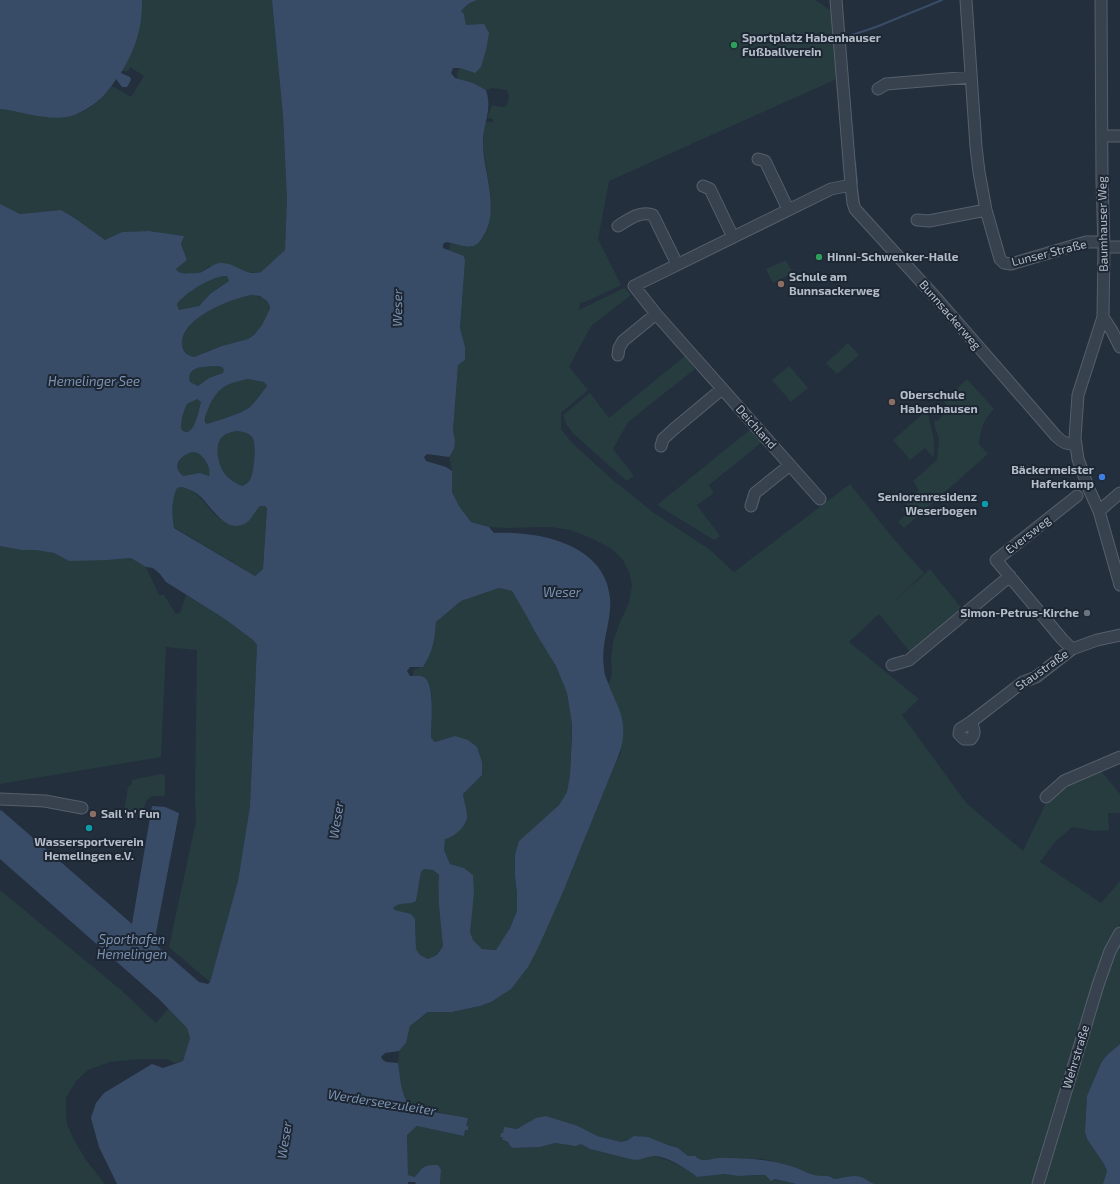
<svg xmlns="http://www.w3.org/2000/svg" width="1120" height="1184" viewBox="0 0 1120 1184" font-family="'Exo 2',sans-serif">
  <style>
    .green { fill: #263c3f }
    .water { fill: #394c67; fill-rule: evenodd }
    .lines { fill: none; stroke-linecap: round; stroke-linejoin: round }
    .stream { stroke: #394c67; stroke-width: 2 }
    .minor-casing { stroke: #565f6c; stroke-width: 13 }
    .minor { stroke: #38414e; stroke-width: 11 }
    .leisure-dot { fill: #2e9e5b; stroke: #1d2633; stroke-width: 1.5 }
    .education-dot { fill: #8d6e63; stroke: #1d2633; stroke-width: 1.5 }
    .shop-dot { fill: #3f7fe0; stroke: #1d2633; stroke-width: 1.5 }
    .culture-dot { fill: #0f9aa8; stroke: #1d2633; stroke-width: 1.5 }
    .worship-dot { fill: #6b7280; stroke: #1d2633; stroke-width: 1.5 }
    .labels { text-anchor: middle; stroke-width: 4; stroke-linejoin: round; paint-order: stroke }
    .poi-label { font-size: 12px; font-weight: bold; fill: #b4bcc9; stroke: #1d2633; text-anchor: start }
    .street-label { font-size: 12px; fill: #b4bcc9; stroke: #1d2633 }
    .water-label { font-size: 13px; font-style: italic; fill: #7c92b1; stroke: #1d2633 }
  </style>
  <rect width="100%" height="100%" fill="#242f3e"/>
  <path class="green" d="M142,0h130l11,116 4,83 -2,51 -24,22 -5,1 -47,-7 -9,7 -19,1 -6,-4 12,-10 -6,-16 2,-8 -34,-5 -27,1 -17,8 -29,-21 -15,-9 -41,4 -20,-10v-95c49,5 75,24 112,-23l19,11 13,-21 -14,-9 -2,4h-6c13,-23 21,-45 20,-71z
    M477,0h338l18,12 6,66 -230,103 -11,58 23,46 -36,17 -5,1 -1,7 43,-21 3,-1 6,7 -40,31 -22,41 19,23 -25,21 -2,2v16l11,14 42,38 40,32 55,36 25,23 116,-88 42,53 32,36 -37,35 43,-39 33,41 -53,42 -31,-38 -30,28 70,57 -17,16 65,89 56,47 23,-48 17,-15 11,-7 27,-10 19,23v19h-12l1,17 -15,1 -22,-4 -18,16 -14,19 61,41 19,-22v43l-10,15 -14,35 -62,210h-159c-7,-2 -9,-5 -15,-7 -8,-3 -17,1 -26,2l-4,-3h-14l-24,-10 -29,-7 -42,-1 -17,3 -6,-2 -3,-3h-7l-10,-8 -18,-6 -28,-4 -11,4 -24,-6 -19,-10 -32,-10 -29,13 -4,-1 -10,9 5,5 2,4 3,2 27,-1 15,-4 14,2 12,-1 9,5 44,11 20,-4 13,4 16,7 14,10 28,-3 13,2 27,-1 3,4h6l22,5h-356l1,-14h-21l-5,7 -7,-2 -1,-40 10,-9 47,10 4,-18 -53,-10 -8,-6 -4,-9 -5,-30 1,-12 7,-8 4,-17 19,-14h23l28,-6 11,-4 4,-4 68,-106 50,-123 8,-16 -4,-47 -4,-9 -4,-13 3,-11 -1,-12 2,-19 7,-20 9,-19 3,-18 -3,-13 -6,-12 -11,-11 -19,-10 -22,-9 -20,-3 -46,1 -16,-1 -18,-5 -12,-16 -7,-14v-21l-3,-14c7,-8 7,-16 4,-25l5,-67 7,-5v-13l-5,-19 5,-67 -1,-5 -15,-6 1,-7 21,3 20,-37 -1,-18 -7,-45 1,-23 4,-1h6l-1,-3 -6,-1 5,-13 9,2 6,-1 2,-9 -2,-7 -15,-2 -6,2 -13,-7 -15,-4c-2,-4 -1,-8 2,-11l15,5 -11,-59 -3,-3 7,-7z
    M786,260l7,13 -20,10 -7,-14z
    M224,276h3l2,5 -19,13 -11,12 -20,4 -2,-6c9,-12 32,-26 47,-28z
    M251,295c7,1 19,3 19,13 0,4 -3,8 -5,12 -4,7 -9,14 -17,19l-40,12 -14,6c-7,-2 -11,-4 -12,-12 -3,-26 48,-46 69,-50z
    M848,343l11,12 -22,19 -11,-11z
    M685,356l10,13 -67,53 -15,27 21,27 -7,5 -30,-26 -24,-22 -7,-9 -3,-9 27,-22 19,25z
    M217,366l5,1 2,3v3l-15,5 -11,8 -8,-4c-4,-17 15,-15 27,-16z
    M789,366l19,22 -17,14 -19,-22z
    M248,379l16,3 3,4c-5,6 -10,14 -16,20 -10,8 -31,14 -44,18 -6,-8 7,-31 14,-36 8,-6 18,-7 27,-9z
    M967,379l27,30c-11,11 -13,20 -15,35l9,10 -84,74 -6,-6 9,-8 -5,-5 9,-9 -1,-2 9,-8 -6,-9 24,-21 2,-21 -5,-15 1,-4 3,1 11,-15 -5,-4 6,-7z
    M197,399l4,3c-2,8 -8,40 -20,27 0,-9 2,-17 6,-25z
    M926,411l2,3c3,14 9,29 5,43l-8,-9 -15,12 -17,-20z
    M751,429l11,13 -53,43 5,8 -17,12 23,31 -6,4 -57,-35z
    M237,431c5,1 10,1 15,6 5,6 2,36 -2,43 -2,3 -5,5 -8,6 -7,-3 -13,-7 -18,-13 -6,-9 -10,-28 -2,-36 4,-4 10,-5 15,-6z
    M192,452l6,1c7,6 13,13 11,23l-9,-3 -17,3c-11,-10 -3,-20 9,-24z
    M182,487c18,5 22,17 34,29 3,2 7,5 11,7l22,-3 11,-14h5l2,2 -4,61 -8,7 -81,-49c-2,-13 -3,-26 3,-39z
    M0,546l21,4h14l19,3 15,7h39l23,-2 15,9 13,28h5l12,19 4,-1 6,-18c20,12 58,32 71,50l-7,161 -12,75 -28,101 -41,-35 27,-126 -1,-24 2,-147 -31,-3 -5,110 -161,27z
    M499,588l13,3 14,24 9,17 21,34 11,27 5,31 -2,51 -3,17 -8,13 -40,36 -4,35 2,17v18l-7,17 -14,22 -14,-1 -9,-9 -3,-8 1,-17 -7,-47 -14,-4 -6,-14 1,-11 22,-22 -4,-23 19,-19v-13l-5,-15 -22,-11 -20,6 -4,-4c0,-15 3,-37 -1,-51 -2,-7 -10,-11 -17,-12l1,-5 9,-4 10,-19 3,-25 25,-21z
    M161,774l4,1v19l-1,2c-4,1 -9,-1 -13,1 -7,2 -6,14 -11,19l-14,-3 -2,-1 4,-25 4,-3v-4z
    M424,869l9,1 6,5c-2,24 2,48 4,71l-6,9 -9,4 -8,-4 -4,-6 -1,-30 -4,-5 -16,-4 -2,-3c6,-6 15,-1 23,-6l5,-29z
    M0,890l121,100 35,33 13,-15 18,20 3,10 -7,23 -8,2 -8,-4h-28l-29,3 -22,8 -12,11 -10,17v15l1,11 6,14 13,22 19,24h-105z
    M1120,941v103l-14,12 -5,7 -14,33 -2,36 2,7 17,25 3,7 -4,13h-63l54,-172 19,-57z"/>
  <path class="water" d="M0,0h142c1,27 -7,50 -21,73l9,4 1,3 -4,7h-5l-6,-8c-7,12 -16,22 -28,29 -6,3 -11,7 -17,8 -21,6 -50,-5 -71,-7z
    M272,0h205l-9,4 -7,7 3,3 2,11 18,-1 5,9 -3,17 -5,17 -6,6 -15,-5h-7l-2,5 4,5 18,5 13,7c7,22 -4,33 -3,56 1,27 17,65 0,90 -3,5 -4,8 -10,10 -8,2 -19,-3 -27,-4l-3,2v4l21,8 1,5 -5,67 5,19v13l-7,5 -5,66c3,10 3,18 -4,26l-22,-3 -3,3 2,4 20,6 6,4v21l7,14 12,16 18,5 5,6c45,-2 111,11 116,65 2,24 -10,46 -6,70 0,6 3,12 5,17 4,12 11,23 13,34 4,19 -2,34 -9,50l-50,123 -25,56 -10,19 -17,22 -20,13 -11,4 -28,6h-24l-18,14 -4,17 -7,8 -14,2 -4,4 2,3 3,2 12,1c2,10 3,32 10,39 7,9 47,13 60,16l-2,8h2v4h-3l-1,6 -47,-10 -10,9 1,40 7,2c8,-11 10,-12 23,-12l3,5 -1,14h-24l-1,-2h-7v2h-291l-18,-37 -8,-29 5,-15 8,-10 48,-29 11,4 20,-7 7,-23 -3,-10 -28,-29 -159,-140v-48l1,-1 131,114 20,-118 13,1 14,6 -25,130 45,39 9,2 2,-2 28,-101 12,-75 7,-161 -4,-5 -28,-21 -59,-37 -6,-8 -7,-6 -7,-1 -15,-9 -23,2 -39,1 -15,-8 -19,-3h-14l-21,-4v-342l20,10 41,-4 15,9 29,21 17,-8 27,-1 35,5 -3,8 6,16 -11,9c0,1 4,4 5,4 1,1 16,0 18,0 7,-2 13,-10 23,-10 14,0 24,14 39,9l24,-22 2,-51 -4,-83zM224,276h3l2,5 -19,13 -11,12 -20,4 -2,-6c9,-12 33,-26 47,-28zM251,295l9,1 7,5 3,5v3l-8,16 -8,10 -6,4 -26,7 -28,11c-7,-2 -11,-4 -12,-12 -3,-26 48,-46 69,-50zM217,366l5,1 2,3 -1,3 -14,5 -11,8 -8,-4c-4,-17 15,-15 27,-16zM248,379l16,3 3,4c-5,6 -10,14 -16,20 -9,8 -32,14 -44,18l-2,-2c-1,-6 3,-12 5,-18 10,-19 19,-21 38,-25zM197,399l4,3c-2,8 -8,40 -20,27 0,-9 2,-17 6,-25zM237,431c6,1 10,1 15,6 5,6 2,36 -2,43 -2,3 -5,5 -8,6 -7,-3 -13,-7 -18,-13 -6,-9 -10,-28 -2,-36 4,-4 10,-5 15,-6zM192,452l6,1c7,6 13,13 11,23l-9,-3 -17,3c-12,-10 -3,-20 9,-24zM182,487c7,2 14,5 19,10 11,11 26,38 45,26 6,-4 9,-12 14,-17h5l2,2 -4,61 -8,7 -81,-48c-2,-14 -3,-27 3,-40zM499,588l13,3 14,24 9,17 21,34 11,27 5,31v12l-2,39 -3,17 -8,13 -40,36 -4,14v21l2,17v18l-7,17 -14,22 -14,-1 -9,-9 -3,-8 4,-39 -1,-18 -9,-7 -14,-4 -6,-14 1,-11c9,-2 21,-12 22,-22 0,-7 -3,-16 -4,-23l19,-19v-13l-5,-15 -9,-7 -13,-4 -20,6 -4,-4c0,-13 4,-52 -6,-60 -4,-3 -10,-2 -15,-2l-3,-5 3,-4h13c11,-18 11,-25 13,-45l25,-21zM424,869l9,1 6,5c-2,24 2,48 4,71l-6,9 -9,4 -8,-4 -4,-6 -1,-30 -4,-5 -16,-4 -2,-2c6,-7 15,-2 23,-7l5,-29z
    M1120,1044v140h-17l4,-13 -3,-7 -17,-25 -2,-7 2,-36 14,-33 5,-7z
    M546,1116l32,10 19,10 24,6 7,-2 6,-4 14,1 20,8 10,3 10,8h7c8,8 16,2 26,2 24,0 47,1 70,8 8,2 15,7 23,9 7,2 15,-1 20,4 9,-1 18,-5 27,-2 6,2 7,5 14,7h-79l-21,-5 -4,2 -6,-6h-7l-20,1 -13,-2 -28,3c-12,-9 -26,-19 -42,-21 -7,0 -13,4 -21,4l-44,-11 -9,-5 -5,2 -21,-3 -15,4 -27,1 -3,-2 -2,-4 -6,-3 1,-2h-3l1,-4h2l1,-6 13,2 19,-11z"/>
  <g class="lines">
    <path class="stream" d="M843,38l33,-11 66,-27
      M853,145l1,13
      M855,162l2,21
      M857,189l2,14"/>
    <g class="minor-casing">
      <path id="minor" d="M836,0l15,185 2,18 2,6 82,90 119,137c6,6 11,9 20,8
        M966,0l10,147 3,25 7,38 14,49 4,4 7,1 75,-22h17
        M1101,0l1,180 2,67 -1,70 -25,78 -3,43 3,21 10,28 11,24 21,74
        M878,89l8,-5 85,-7
        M1103,136h17
        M758,159l7,2 23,48
        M703,186l7,3 23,48
        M917,220l12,1 57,-11
        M618,226c10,-6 23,-16 35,-11l24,49
        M1104,247h16
        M1103,317l9,14 8,16
        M618,355l1,-7 4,-7 33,-27
        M661,446l2,-7 11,-10 48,-40
        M820,499l-164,-185 -22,-28 197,-97 20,-4
        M751,506l4,-13 35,-28
        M1099,511l21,-18
        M1072,649l-10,-10 -66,-79 81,-64
        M892,665l17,-5 101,-84
        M971,722l52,-40 13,-5 36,-28 25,-9 23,-5
        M971,722c3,7 5,11 0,17h-7l-5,-5 1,-5z
        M1046,797l18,-16 56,-24
        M0,799l45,2 37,7
        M1038,1184l60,-199 12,-34 10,-18"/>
    </g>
    <use href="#minor" class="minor"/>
  </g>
  <g class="leisure-dot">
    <circle cx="734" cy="45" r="4"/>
    <circle cx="819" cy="257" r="4"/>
  </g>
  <g class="education-dot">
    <circle cx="781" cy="284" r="4"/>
    <circle cx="892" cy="402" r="4"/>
    <circle cx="93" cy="814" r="4"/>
  </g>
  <circle class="shop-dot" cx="1102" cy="477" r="4"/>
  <g class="culture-dot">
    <circle cx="985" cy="504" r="4"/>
    <circle cx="89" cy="828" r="4"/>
  </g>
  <circle class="worship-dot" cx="1087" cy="613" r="4"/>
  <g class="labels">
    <g class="poi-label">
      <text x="742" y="42">Sportplatz Habenhauser<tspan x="742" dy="14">Fußballverein</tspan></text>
      <text x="827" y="261">Hinni-Schwenker-Halle</text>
      <text x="789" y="281">Schule am<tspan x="789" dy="14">Bunnsackerweg</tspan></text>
      <text x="900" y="399">Oberschule<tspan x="900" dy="14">Habenhausen</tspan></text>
      <text x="1094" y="474" text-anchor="end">Bäckermeister<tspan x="1094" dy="14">Haferkamp</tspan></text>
      <text x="977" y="501" text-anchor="end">Seniorenresidenz<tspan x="977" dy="14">Weserbogen</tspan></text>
      <text x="1079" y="617" text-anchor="end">Simon-Petrus-Kirche</text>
      <text x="101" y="818">Sail 'n' Fun</text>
      <text x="89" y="846" text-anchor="middle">Wassersportverein<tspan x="89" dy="14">Hemelingen e.V.</tspan></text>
    </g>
    <g class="street-label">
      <text transform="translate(1103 224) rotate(-91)" y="4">Baumhauser Weg</text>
      <text transform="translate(1049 253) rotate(-14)" y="4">Lunser Straße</text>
      <text transform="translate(950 315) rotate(49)" y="4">Bunnsackerweg</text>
      <text transform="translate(756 427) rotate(48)" y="4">Deichland</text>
      <text transform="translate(1028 535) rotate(-38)" y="4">Eversweg</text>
      <text transform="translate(1042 670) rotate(-35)" y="4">Staustraße</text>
      <text transform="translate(1076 1057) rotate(-73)" y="4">Wehrstraße</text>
    </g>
    <g class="water-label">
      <text transform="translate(397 308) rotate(-89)" y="5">Weser</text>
      <text x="94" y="386">Hemelinger See</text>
      <text x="562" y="597">Weser</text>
      <text transform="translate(336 820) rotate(-81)" y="5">Weser</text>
      <text x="132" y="944">Sporthafen<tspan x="132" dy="15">Hemelingen</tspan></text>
      <text transform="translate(382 1102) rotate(9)" y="5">Werderseezuleiter</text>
      <text transform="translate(284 1140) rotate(-81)" y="5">Weser</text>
    </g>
  </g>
</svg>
